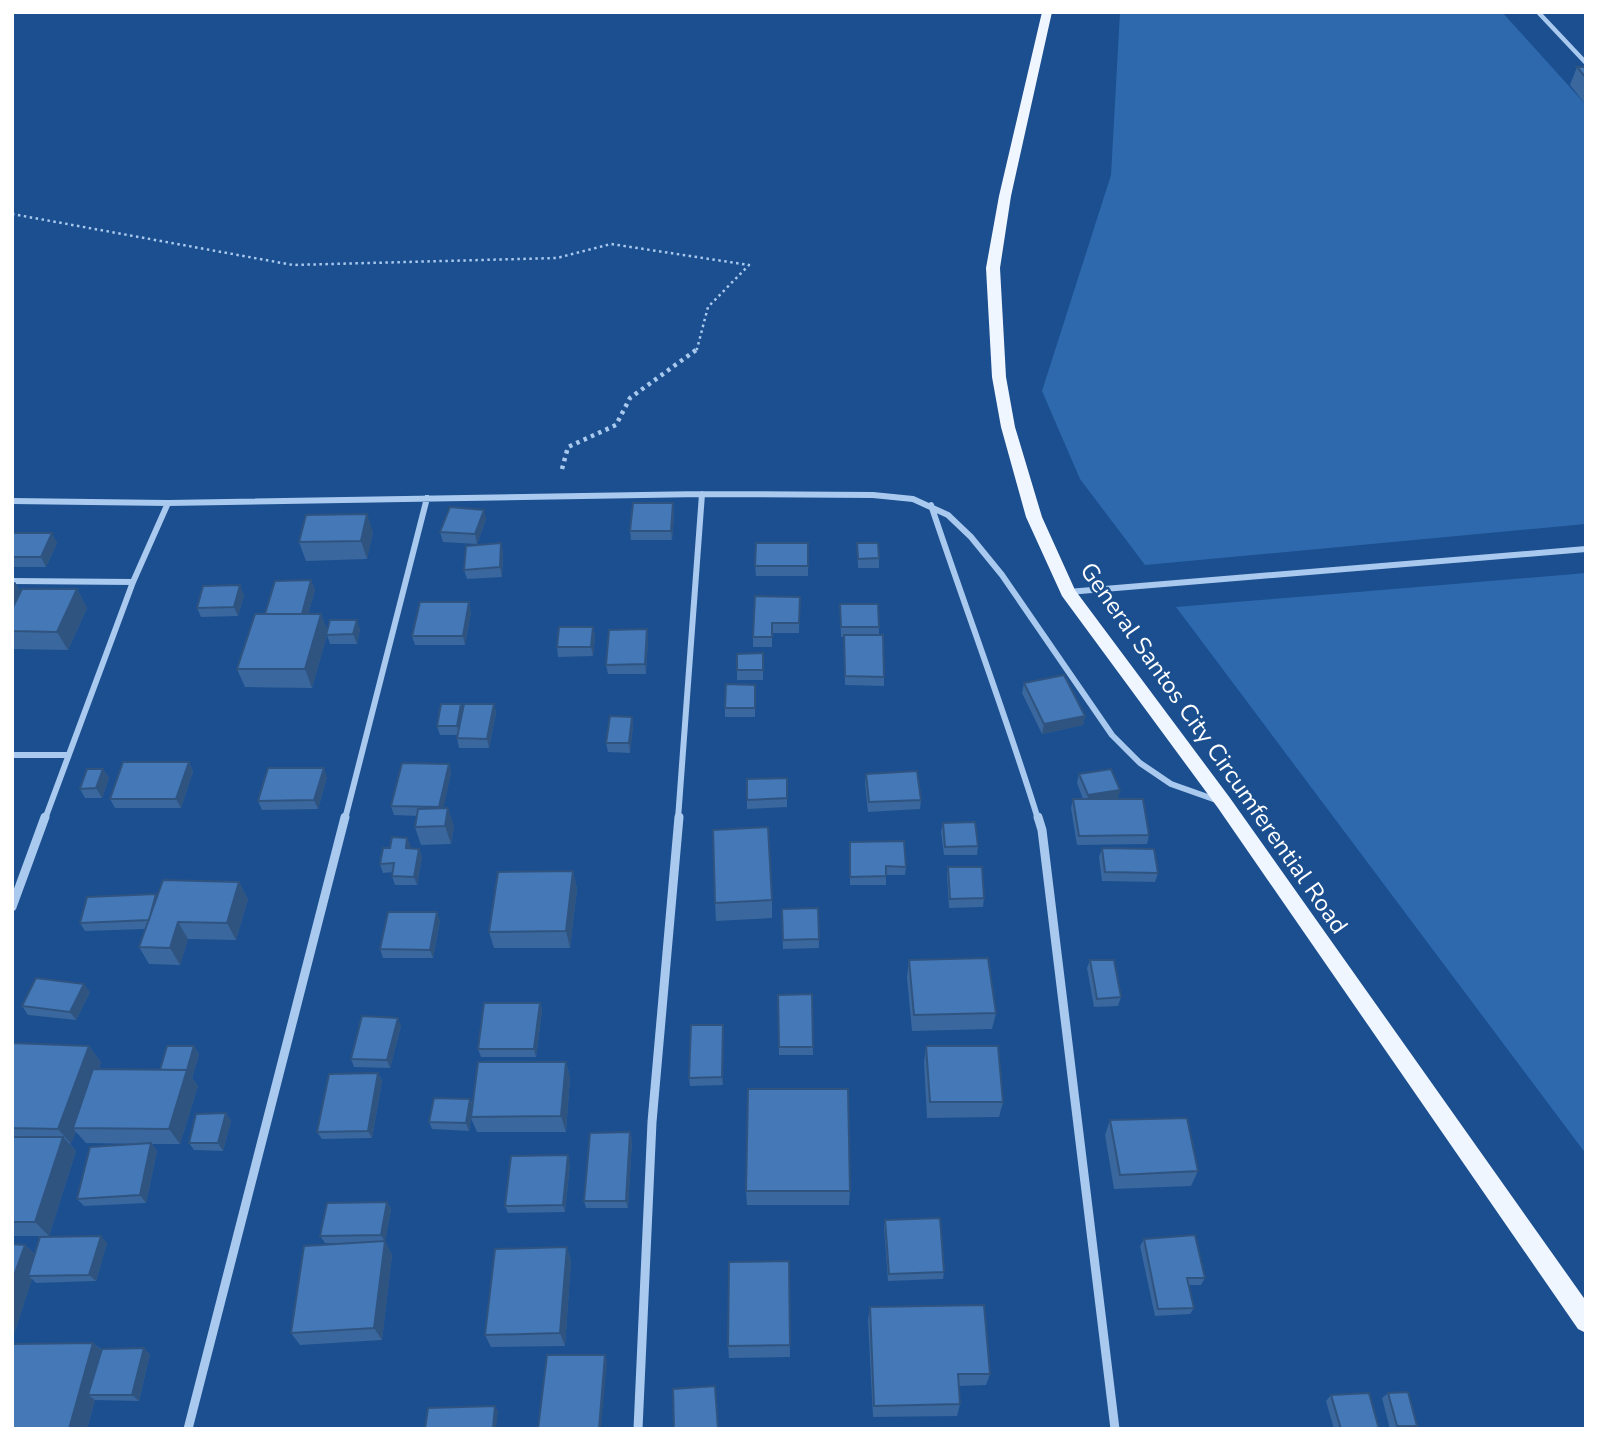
<svg xmlns="http://www.w3.org/2000/svg" width="1598" height="1441" viewBox="0 0 1598 1441" font-family="'Nunito Sans',sans-serif">
  <style>
    .green { fill: #2e69ad }
    .lines { fill: none; stroke-linecap: round; stroke-linejoin: round }
    .path-far1 { stroke: #a9c9ee; stroke-width: 2.5; stroke-dasharray: 2.5 3.5; stroke-linecap: butt }
    .path { stroke: #a9c9ee; stroke-width: 4.5; stroke-dasharray: 3.5 4.5; stroke-linecap: butt }
    .minor-far2 { stroke: #a9c9ee; stroke-width: 4.5 }
    .minor-far1 { stroke: #a9c9ee; stroke-width: 6 }
    .minor { stroke: #a9c9ee; stroke-width: 9 }
    .primary { fill: #f0f6ff; fill-rule: evenodd }
    .wall { fill: #3a679d }
    .shaded-wall { fill: #305480 }
    .building { fill: #4478b7; stroke: #305480; stroke-width: 2 }
    .labels { text-anchor: middle; stroke-width: 5; stroke-linejoin: round; paint-order: stroke }
    .street-label { font-size: 24px; fill: #fff; stroke: #1b4f8f }
  </style>
  <rect width="100%" height="100%" fill="#1b4f8f"/>
  <path class="green" d="M1120,12h382l84,93v419l-441,41 -65,-86 -38,-88 69,-216z
    M1586,573v581l-410,-547z"/>
  <g class="lines">
    <path class="path-far1" d="M12,214l281,51 264,-7 54,-14 138,21 -41,42 -11,42 -3,3"/>
    <path class="path" d="M562,469l6,-22 48,-22 14,-27 66,-48"/>
    <path class="minor-far2" d="M1538,12l48,51"/>
    <path class="minor-far1" d="M12,501l156,2 534,-9 171,1 40,4 35,16 23,22 31,38 110,160 28,28 31,21 48,17
      M931,505c35,105 74,208 107,314
      M12,581l121,1
      M1068,592l518,-43
      M12,755h56
      M45,819l88,-237 35,-79
      M345,819l82,-321
      M678,819l24,-325"/>
    <path class="minor" d="M1038,817l4,13 73,599
      M12,907l33,-90
      M188,1429l157,-612
      M638,1429l14,-307 27,-305"/>
    <path class="primary" d="M1042,12h10l-41,184 -11,72 6,109 9,50 27,90 33,73 155,208 356,503v32l-8,-4 -360,-521 -156,-212 -36,-79 -25,-90 -9,-50 -6,-109 13,-72z"/>
  </g>
  <path class="wall" d="M1577,67h9v38l-16,-20z
    M673,503l1,10 -2,27h-41l-1,-9z
    M486,519l-9,25 -34,-2 -3,-10z
    M373,532l-6,27 -61,2 -7,-19z
    M12,533l45,10 -11,24h-34z
    M501,543l2,10 -1,24 -35,2 -3,-9z
    M808,543v33h-52l-1,-10z
    M857,543l22,15v10h-21z
    M311,580l4,10 -7,24h13l6,17 33,-2 -3,15h-27l-3,-9 -15,53 -67,-1 -8,-18 28,-55z
    M12,582h3l5,9 -2,6 59,-8 10,19 -19,42 -56,-1z
    M244,595l-6,21 -37,1 -4,-9z
    M800,597l-1,36h-27v14h-19v-10z
    M840,604l39,23v8l5,42v9l-39,-1 -1,-48h-3z
    M471,612l-6,33h-50l-3,-9z
    M593,627l2,9 -2,20 -35,1 -1,-10z
    M647,629l1,9 -2,36h-38l-2,-9z
    M763,653v27h-26v-10z
    M1024,683l61,33 -2,9 -41,9 -20,-41z
    M755,685v32h-30v-9z
    M461,704l2,5 31,-5 2,9 -7,35h-30l-2,-10 1,-3h-18l-3,-9z
    M632,717l1,9 -3,27 -22,-1 -2,-9z
    M189,762l4,9 -12,37h-66l-5,-9z
    M449,764l2,9 -8,35 11,18 -3,18 -30,1 -6,-18 2,-11 -23,-1 -3,-9z
    M103,769l6,9 -7,20h-17l-5,-9z
    M866,774l55,26 -1,9 -52,3 -3,-29z
    M1079,774l39,25 31,36 -2,9 -70,1 -6,-37 2,-9h10l-6,-16z
    M327,777l-9,32 -56,1 -4,-9z
    M787,778v29l-40,2v-30z
    M943,823l35,23 -1,9h-33l-3,-23z
    M407,838l3,10 9,1 3,8 -5,28h-22l-3,-9 1,-4 -10,1 -3,-9 10,-16z
    M850,842l56,25 -1,8h-19v10h-36z
    M1102,848l56,25 -3,9 -53,-1 -3,-24z
    M948,867l36,31 -1,9 -34,1 -2,-32z
    M573,871l4,18 -7,59h-76l-5,-16z
    M239,882l9,17 -12,41 -48,-1 -8,26 -31,-1 -10,-17 6,-18 -60,2 -5,-8 77,-27z
    M772,900v18l-56,3 -1,-18z
    M818,908l1,40 -36,1 -1,-40z
    M440,921l-7,37h-50l-3,-9z
    M909,960l87,53 -4,16 -80,2 -5,-54z
    M1090,960l31,37 -3,9 -24,1 -7,-39z
    M90,992l-14,28 -48,-5 -6,-9z
    M812,994l1,61h-34l-1,-60z
    M540,1003l2,8 -6,46h-55l-3,-8z
    M723,1025v60l-33,1 -1,-8z
    M401,1026l-11,42 -36,-1 -3,-8z
    M12,1043l77,3 12,16 -2,7 61,1 34,-24 5,8 -7,24 6,8 -18,58h-28l5,7 -11,52 -62,3 -7,-7 68,-55 -59,-1 -10,-11 -6,12 6,7 -27,85h-37z
    M926,1046l77,56 -4,15 -72,1 -3,-56z
    M566,1062l4,15 -4,55h-89l-6,-14 -2,13 -37,-2 -3,-7 41,-23 3,5z
    M378,1073l4,8 -10,57 -50,1 -5,-7z
    M226,1113l5,8 -8,30 -29,-1 -5,-7z
    M1110,1120l88,51 -7,15 -77,3 -9,-54z
    M630,1132l2,8 -4,68h-42l-2,-7z
    M570,1163l-5,49 -57,1 -3,-7z
    M746,1191h104l-1,14h-102z
    M387,1202l4,7 -6,33 7,13 -10,85 -82,5 -9,-12 71,-90h-37l-5,-7z
    M885,1220l59,52 -1,7 -55,2 -4,-54z
    M1144,1239l61,39 -4,7h-12l5,23 -4,6 -35,2 -15,-70z
    M107,1243l-11,38 -60,2 -4,-4 -20,61 13,-95 10,9z
    M567,1247l4,14 -6,85 -74,1 -6,-12z
    M789,1261l1,96 -61,1 -1,-12z
    M870,1307l120,67 -4,11 -27,1 1,18 -3,12 -84,1 -5,-97z
    M93,1343l9,7 48,4 -11,47 -44,-1 -8,29h-75z
    M1388,1393l29,33 -3,3h-24l-8,-31z
    M1331,1395l48,34h-45l-8,-28z"/>
  <path class="shaded-wall" d="M673,503l1,10 -2,27 -1,-9z
    M484,510l2,9 -9,25 -2,-10z
    M367,514l6,18 -6,27 -6,-18z
    M52,533l5,10 -11,24 -5,-10z
    M501,543l2,10 -1,24 -2,-10z
    M311,580l4,10 -10,35 -3,-9z
    M15,582l5,9 -8,21v-23z
    M240,585l4,10 -6,21 -4,-9z
    M77,589l10,19 -19,42 -11,-18z
    M469,602l2,10 -6,33 -2,-9z
    M321,614l7,18 -16,56 -7,-19z
    M357,620l3,9 -3,15 -4,-10z
    M593,627l2,9 -2,20 -2,-9z
    M647,629l1,9 -2,36 -1,-10z
    M461,704l3,9 -4,22 -3,-9z
    M494,704l2,9 -7,35 -2,-9z
    M1085,716l-2,9 -41,9 2,-10z
    M632,717l1,9 -3,27 -1,-10z
    M189,762l4,9 -12,37 -5,-9z
    M449,764l2,9 -9,43 -3,-9z
    M324,768l3,9 -9,32 -4,-9z
    M103,769l6,9 -7,20 -6,-10z
    M1120,790l-2,9 -32,6 2,-10z
    M448,808l6,18 -3,18 -6,-18z
    M407,838l4,9 -2,10 -3,-9z
    M419,849l3,8 -5,28 -3,-8z
    M573,871l4,18 -7,59 -4,-17z
    M239,882l9,17 -12,41 -9,-17z
    M437,912l3,9 -7,37 -3,-8z
    M178,922l10,17 -8,26 -10,-17z
    M84,984l6,8 -14,28 -6,-8z
    M540,1003l2,8 -6,46 -2,-8z
    M398,1018l3,8 -11,42 -3,-8z
    M723,1025l1,8 -1,52 -1,-8z
    M89,1046l12,16 -24,66h-4l3,4 -5,12 -13,-15z
    M194,1046l5,8 -7,24 6,8 -18,58 -11,-15z
    M566,1062l4,15 -4,55 -5,-16z
    M378,1073l4,8 -10,57 -4,-7z
    M470,1099l3,8 -4,24 -3,-8z
    M226,1113l5,8 -8,30 -5,-8z
    M630,1132l2,8 -4,68 -2,-7z
    M63,1137l13,14 -27,85 -14,-14z
    M151,1143l6,8 -11,52 -6,-8z
    M568,1155l2,8 -5,49 -2,-7z
    M387,1202l4,7 -6,33 -4,-7z
    M101,1236l6,7 -11,38 -7,-6z
    M385,1241l7,14 -10,85 -8,-12z
    M25,1245l14,13 -11,18 4,3 -20,61v-59z
    M567,1247l4,14 -6,85 -5,-13z
    M93,1343l14,12 -19,40 7,5 -8,29h-18z
    M144,1348l6,6 -11,47 -7,-6z
    M605,1355l2,6 -6,68h-2z
    M495,1406l3,5 -2,18h-3z"/>
  <path class="building" d="M1577,67h9v11z
    M633,503h40l-2,28h-41z
    M450,507l34,3 -9,24 -35,-2z
    M367,514l-6,27 -62,1 7,-27z
    M12,533h40l-11,24h-29z
    M501,543l-1,24 -36,3 2,-24z
    M756,543h52v23h-53z
    M857,543h21l1,15 -21,1z
    M311,580l-9,34h-37l10,-33z
    M240,585l-6,22 -37,1 6,-22z
    M22,589h55l-20,43 -45,-1v-22z
    M755,596l45,1 -1,26h-27v14h-19z
    M420,602h49l-6,34h-51z
    M840,604h38l1,23h-38z
    M255,614h66l-16,55h-68z
    M330,620h27l-4,14 -27,1z
    M559,627h34l-2,20h-34z
    M647,629l-2,35 -39,1 3,-35z
    M844,635h39l1,42 -39,-1z
    M763,653v17h-26v-16z
    M1064,675l21,41 -41,8 -20,-41z
    M726,684l29,1v23h-30z
    M441,704h20l-4,22h-20z
    M464,704h30l-7,35 -30,-1z
    M610,716l22,1 -3,26h-23z
    M123,762h66l-13,37h-66z
    M402,763l47,1 -10,43 -48,-1z
    M268,768h56l-10,32 -56,1z
    M87,769h16l-7,19 -16,1z
    M1111,769l9,21 -32,5 -9,-21z
    M917,771l4,29 -52,2 -3,-28z
    M787,778v20l-40,2v-21z
    M1073,799h70l6,36 -70,1z
    M448,808l-3,18 -30,1 3,-18z
    M975,822l3,24 -33,1 -2,-24z
    M768,827l4,73 -57,3 -2,-73z
    M392,837l15,1 -1,10 13,1 -5,28 -22,-1 2,-13 -14,1 3,-16h7z
    M904,841l2,26 -20,-1v10l-36,1v-35z
    M1102,848l52,1 4,24 -53,-1z
    M948,867h34l2,31 -34,1z
    M573,871l-7,60 -77,1 9,-60z
    M163,880l76,2 -12,41 -49,-1 -8,26 -31,-1z
    M156,894l-7,26 -69,3 7,-26z
    M818,908l1,31 -36,1 -1,-31z
    M388,912h49l-7,38 -50,-1z
    M988,958l8,55 -82,2 -5,-55z
    M1090,960h24l7,37 -24,2z
    M36,978l48,6 -14,28 -48,-6z
    M812,994l1,53h-34l-1,-52z
    M484,1003h56l-6,46h-56z
    M362,1016l36,2 -11,42 -36,-1z
    M691,1025h32l-1,52 -33,1z
    M12,1043l77,3 -31,83 -46,-1z
    M167,1046h27l-7,24h-27z
    M926,1046h72l5,56h-73z
    M478,1062h88l-5,54 -90,1z
    M93,1069l94,1 -18,59 -96,-1z
    M378,1073l-10,58 -51,1 12,-58z
    M748,1089h100l2,102h-104z
    M434,1098l36,1 -4,24 -37,-1z
    M226,1113l-8,30h-29l7,-29z
    M1187,1118l11,53 -78,4 -10,-55z
    M630,1132l-4,69h-42l6,-68z
    M12,1137h51l-28,85h-23z
    M151,1143l-11,52 -63,4 13,-52z
    M568,1155l-5,50 -58,1 6,-50z
    M387,1202l-6,33 -61,1 7,-33z
    M940,1218l4,54 -55,2 -4,-54z
    M1195,1235l10,43h-18l7,30 -36,1 -14,-70z
    M101,1236l-12,39 -61,1 12,-39z
    M385,1241l-11,87 -83,5 13,-87z
    M12,1244l13,1 -13,36z
    M567,1247l-7,86 -75,2 10,-86z
    M789,1261l1,84 -62,1 1,-84z
    M984,1305l6,69h-32l2,30 -86,2 -4,-99z
    M93,1343l-24,86h-57v-81l1,-4z
    M144,1348l-12,47h-44l14,-46z
    M547,1355h58l-6,74h-61z
    M715,1386l3,43h-44l-1,-40z
    M1408,1392l9,34h-20l-9,-33z
    M1369,1393l10,36h-38l-10,-34z
    M495,1406l-2,23h-68l3,-21z"/>
  <g class="labels">
    <g class="street-label">
      <text transform="translate(1214 748) rotate(55)" y="8">General Santos City Circumferential Road</text>
    </g>
  </g>
  <rect width="1598" height="1441" fill="none" stroke="#ffffff" stroke-width="28"/>
</svg>
